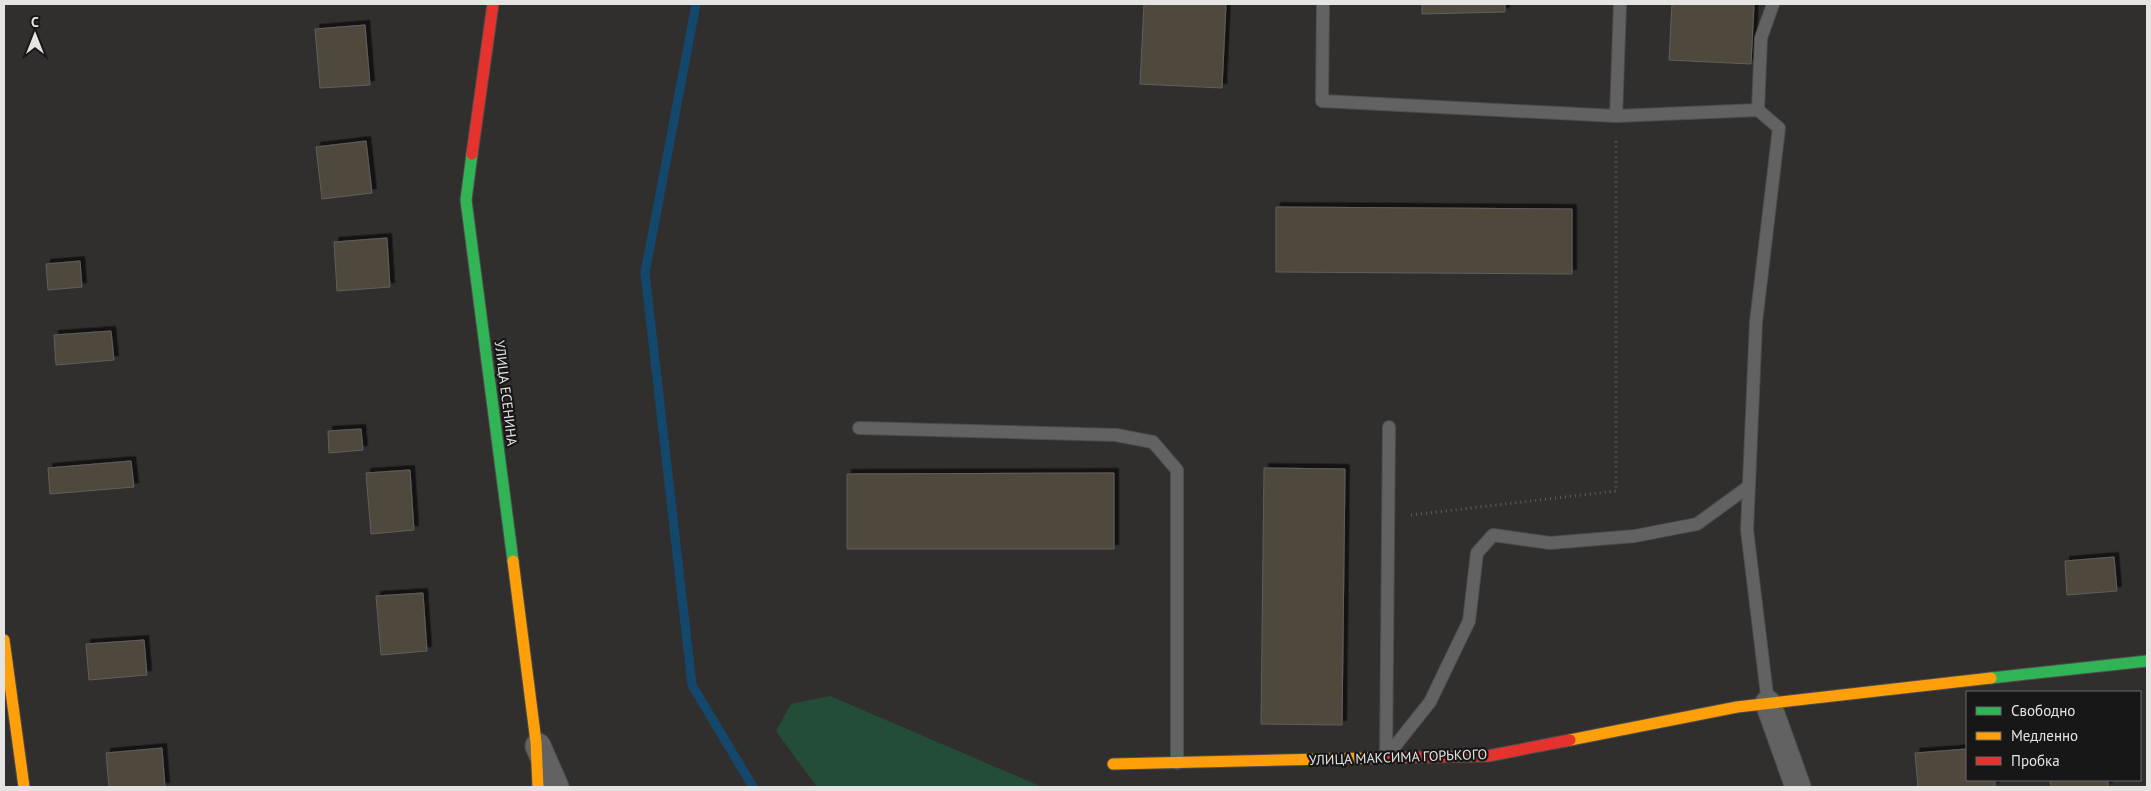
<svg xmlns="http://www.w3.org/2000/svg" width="2151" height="791" viewBox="0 0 2151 791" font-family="'PT Sans',sans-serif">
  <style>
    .green { fill: #244d39 }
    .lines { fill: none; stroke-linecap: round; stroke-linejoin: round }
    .stream { stroke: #14476c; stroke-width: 9 }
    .building { fill: #50483d; stroke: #605f5e; filter: url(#shadow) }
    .lane-casing { stroke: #4e4d4c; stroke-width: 14 }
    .street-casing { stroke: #4e4d4c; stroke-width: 27 }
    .fast-casing { stroke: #4e4d4c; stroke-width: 13 }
    .slow-casing { stroke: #4e4d4c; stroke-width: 13 }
    .jam-casing { stroke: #4e4d4c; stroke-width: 13 }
    .path { stroke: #5f5e5d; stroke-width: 3; stroke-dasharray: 1 4; stroke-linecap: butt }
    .lane { stroke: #636262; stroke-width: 12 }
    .street { stroke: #636262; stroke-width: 25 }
    .fast { stroke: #30b455; stroke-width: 11 }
    .slow { stroke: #ff9f0a; stroke-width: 11 }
    .jam { stroke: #e5322d; stroke-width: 11 }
    .labels { text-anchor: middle; stroke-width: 4.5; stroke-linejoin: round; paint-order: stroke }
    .street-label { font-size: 14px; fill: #e5e4e3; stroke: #181717 }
  </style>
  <defs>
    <filter id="shadow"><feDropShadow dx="4.5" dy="-4.5" stdDeviation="0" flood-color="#0009"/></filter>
  </defs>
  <rect width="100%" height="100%" fill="#312f2e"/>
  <path class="green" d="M830,696l212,91h-225l-41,-56 15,-27z"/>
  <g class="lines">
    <path class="stream" d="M696,4l-51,269 47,412 61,102"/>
  </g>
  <path class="building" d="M1144,4h82l-4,84 -82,-4z
    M1422,4h83v8l-83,2z
    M1672,4h82l-3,60 -82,-4z
    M365,25l5,60 -50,3 -5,-59z
    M366,141l6,52 -50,6 -6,-52z
    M1276,207l296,2v65l-296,-2z
    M387,238l3,49 -53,4 -3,-49z
    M80,261l2,26 -34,3 -2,-26z
    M111,331l3,29 -58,5 -2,-30z
    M361,429l2,21 -34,3 -1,-22z
    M131,461l3,26 -84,7 -2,-26z
    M1264,468l81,1 -3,256 -81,-1z
    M410,470l4,60 -43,4 -5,-61z
    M1114,473v76h-267v-75z
    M2114,557l3,34 -50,4 -2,-34z
    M423,593l4,58 -46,4 -5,-59z
    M144,640l3,35 -58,5 -3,-36z
    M162,748l3,39h-56l-3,-34z
    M1967,749v31h28v7h-77l-3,-34z
    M2050,780h58v7h-57z"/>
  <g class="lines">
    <g class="lane-casing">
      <path id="lane" d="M1323,4l-1,97 294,15 4,-112
        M1758,110l21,18 -23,194 -9,208 21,173
        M1616,116l142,-6 3,-72 12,-34
        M859,428l257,7 37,7 24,28v293
        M1387,756l43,-54 39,-81 8,-68 16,-18 57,8 85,-7 62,-12 51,-37
        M1386,758l3,-331"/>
    </g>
    <g class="street-casing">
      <path id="street" d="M1768,703l30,84
        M538,746l18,41"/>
    </g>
    <g class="fast-casing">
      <path id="fast" d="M472,154l-6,46 47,361
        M1991,678l156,-17"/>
    </g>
    <g class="slow-casing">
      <path id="slow" d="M513,561l23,181 2,45
        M4,640l20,147
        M1570,740l167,-33 254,-29
        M1113,764l258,-6"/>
    </g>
    <g class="jam-casing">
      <path id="jam" d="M472,154l21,-150
        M1371,758l117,-2 82,-16"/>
    </g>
    <path class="path" d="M1411,515l205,-24v-353"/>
    <use href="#lane" class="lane"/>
    <use href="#street" class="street"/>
    <use href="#fast" class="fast"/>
    <use href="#slow" class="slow"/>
    <use href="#jam" class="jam"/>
  </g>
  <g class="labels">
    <g class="street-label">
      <text transform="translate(506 393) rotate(83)" y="5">УЛИЦА ЕСЕНИНА</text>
      <text transform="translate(1398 757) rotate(-2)" y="5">УЛИЦА МАКСИМА ГОРЬКОГО</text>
    </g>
  </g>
  <rect width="2151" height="791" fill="none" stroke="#e5e4e3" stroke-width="10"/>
  <rect x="1966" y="691" width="175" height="90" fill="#181717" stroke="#6a6969"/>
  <rect x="1976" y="707" width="25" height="8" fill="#30b455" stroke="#6a6969"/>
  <text x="2011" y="716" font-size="15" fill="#e5e4e3">Свободно</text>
  <rect x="1976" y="732" width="25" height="8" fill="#ff9f0a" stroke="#6a6969"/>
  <text x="2011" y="741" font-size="15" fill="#e5e4e3">Медленно</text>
  <rect x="1976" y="757" width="25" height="8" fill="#e5322d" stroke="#6a6969"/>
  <text x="2011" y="766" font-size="15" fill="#e5e4e3">Пробка</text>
  <g transform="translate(35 35)" stroke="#181717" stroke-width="4" paint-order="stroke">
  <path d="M0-4L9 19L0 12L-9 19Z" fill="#e5e4e3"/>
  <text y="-8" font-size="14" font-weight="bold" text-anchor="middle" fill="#e5e4e3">С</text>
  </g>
</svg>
